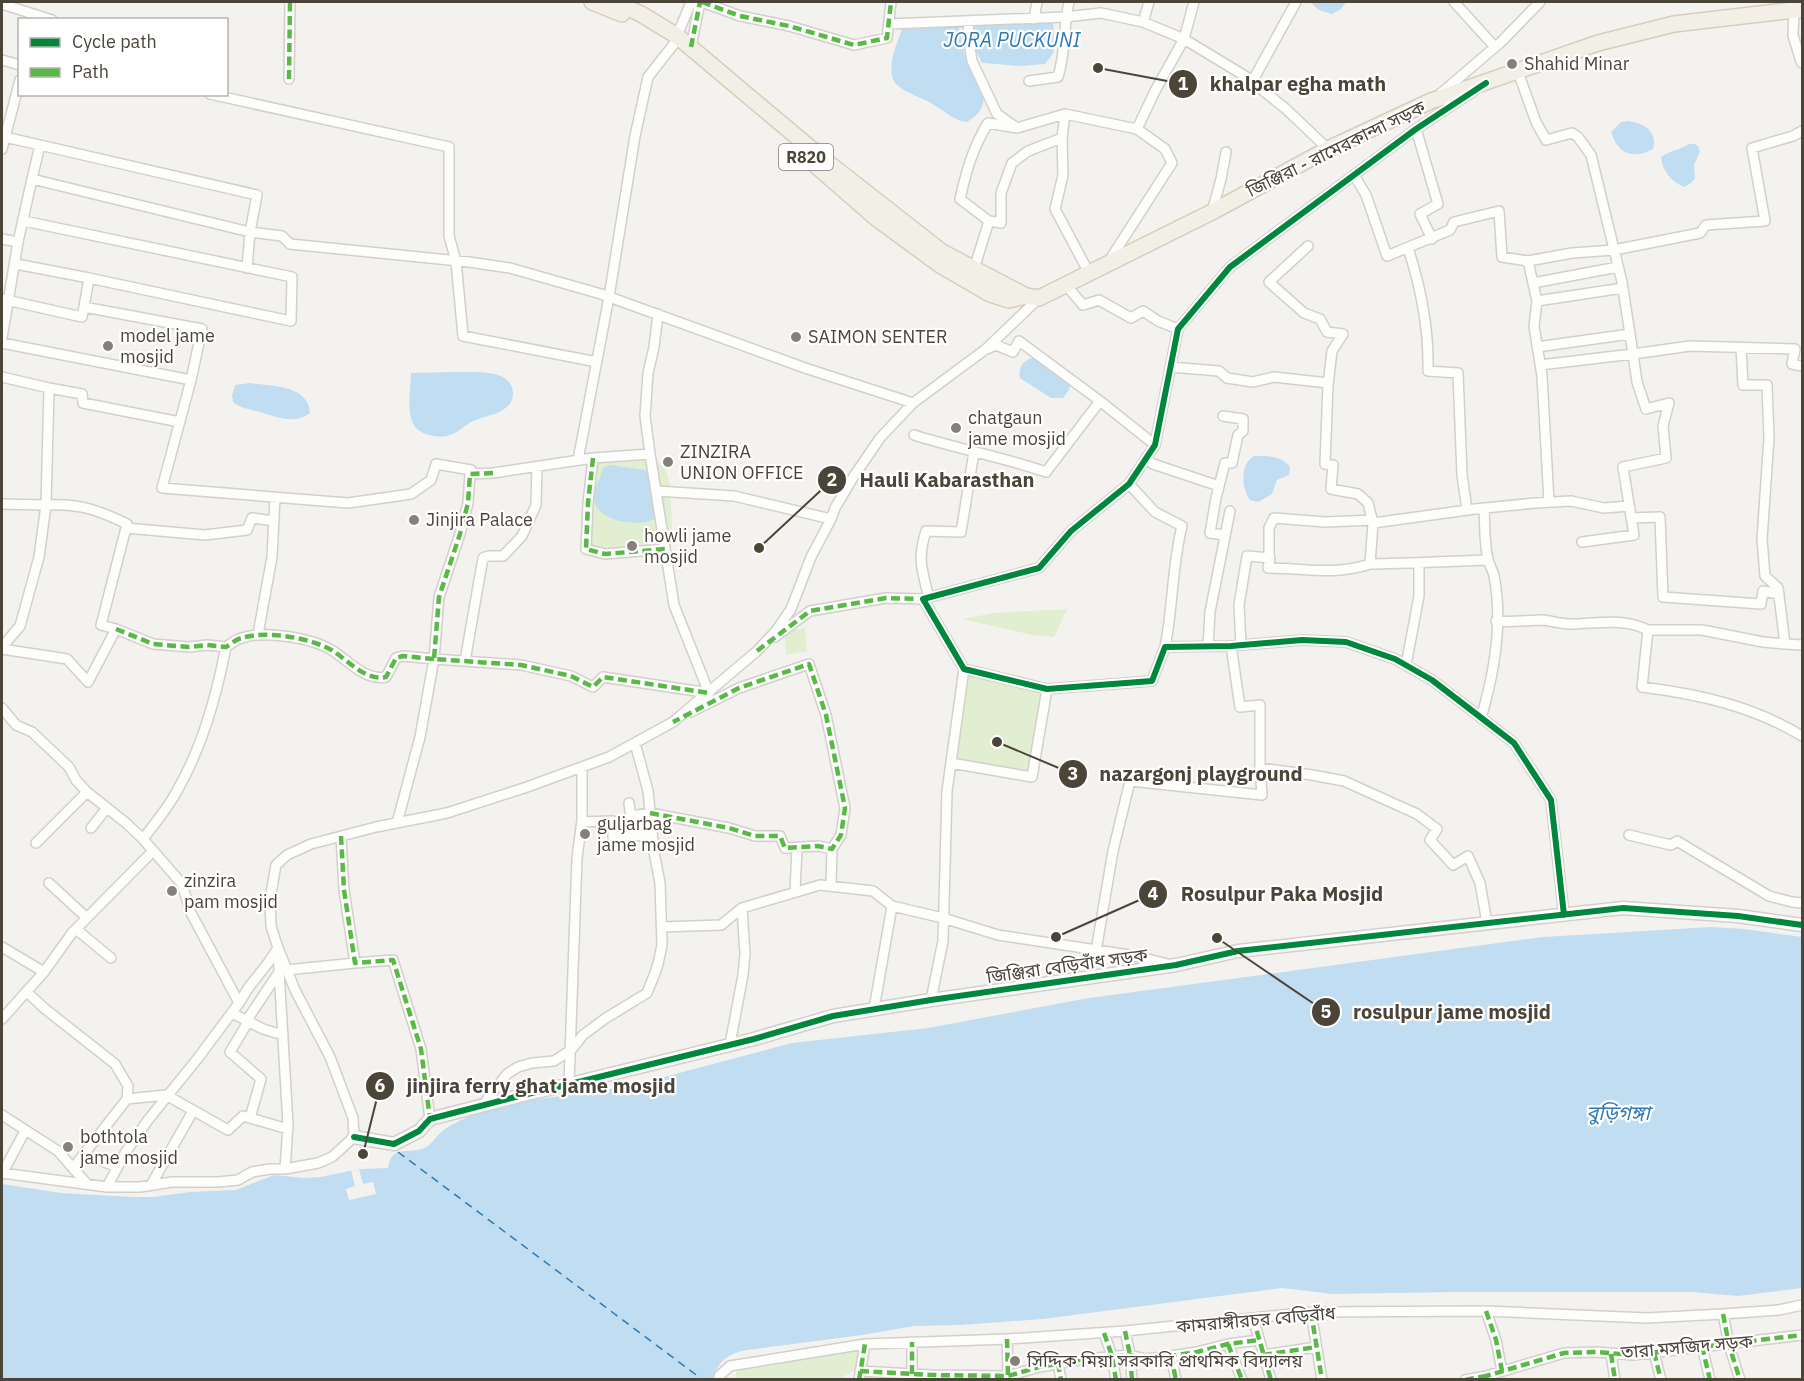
<svg xmlns="http://www.w3.org/2000/svg" width="1804" height="1381" viewBox="0 0 1804 1381" font-family="'IBM Plex Sans','Noto Sans Bengali',sans-serif">
  <style>
    .green { fill: #e1eecf }
    .water { fill: #c0ddf1 }
    .pier { fill: #f4f2ee }
    .lines { fill: none; stroke-linecap: round; stroke-linejoin: round }
    .ferry { stroke: #2e7ab2; stroke-width: 1.5; stroke-dasharray: 8 6; stroke-linecap: butt }
    .minor-casing { stroke: #d2d0cb; stroke-width: 12 }
    .tertiary-casing { stroke: #d2d0cb; stroke-width: 15 }
    .primary-casing { stroke: #d6cebb; stroke-width: 18 }
    .minor { stroke: #fdfdfc; stroke-width: 9 }
    .tertiary { stroke: #fdfdfc; stroke-width: 12 }
    .primary { stroke: #f2efe6; stroke-width: 15 }
    .quiet { stroke: #58b947; stroke-width: 4.5; stroke-dasharray: 9 4.5; stroke-linecap: butt }
    .cycleway-casing { stroke: #fff; stroke-width: 10 }
    .cycleway { stroke: #00873e; stroke-width: 6 }
    .poi-dot { fill: #868178; stroke: #fff; stroke-width: 2 }
    .labels { text-anchor: middle; stroke-width: 4.5; stroke-linejoin: round; paint-order: stroke }
    .shield { fill: #fff; stroke: #817c74; stroke-width: 1.5 }
    .shield-label { font-size: 16px; font-weight: bold; fill: #4b4439 }
    .poi-label { font-size: 18px; fill: #4b4439; stroke: #fff; text-anchor: start }
    .street-label { font-size: 18px; fill: #4b4439; stroke: #fff }
    .water-label { font-size: 20px; font-style: italic; fill: #2e7ab2; stroke: #fff }
    .leader { fill: none; stroke: #4b4439; stroke-width: 2 }
    .callout-dot { fill: #4b4439; stroke: #fff; stroke-width: 2 }
    .mark-label { font-size: 18px; text-anchor: middle; font-weight: bold; fill: #fff }
    .callout-label { font-size: 20px; text-anchor: middle; font-weight: bold; fill: #4b4439; stroke: #fff; stroke-width: 4.5; stroke-linejoin: round; paint-order: stroke }
  </style>
  <rect width="100%" height="100%" fill="#f4f2ee"/>
  <path class="green" d="M650,454l16,16 4,15 3,58 -8,6 -69,2 -10,-7c-6,-23 -3,-66 13,-84z
    M1067,609l-13,28 -22,-2 -69,-16 31,-6z
    M805,628l2,23 -21,4 -2,-23z
    M964,669l83,20 -15,88 -81,-14z
    M860,1350l-4,19 -13,8 -1,2 -107,1 2,-13 100,-15z"/>
  <path class="water" d="M1310,2h36l-5,7 -9,5 -13,-4z
    M1025,13l28,2 1,37 -9,12 -24,2 -39,-3 -9,-19 -3,-18 22,-11z
    M929,18l28,5c4,10 5,22 8,33 8,26 36,45 2,66 -13,-1 -22,-11 -33,-17 -10,-7 -29,-12 -37,-20 -14,-13 2,-48 8,-62l11,-4z
    M1628,121c15,2 30,10 25,28 -20,11 -35,5 -42,-17l10,-10z
    M1689,144h6l3,2 2,6 -6,13 1,13 -4,5 -7,4c-12,-5 -22,-16 -23,-30 8,-6 19,-7 28,-13z
    M1032,358l17,8 21,18 -1,6 -6,8h-12l-31,-20c-2,-9 2,-17 12,-20z
    M453,372c18,1 57,-5 60,20 0,5 -1,10 -4,13 -9,10 -26,11 -38,17 -8,5 -15,12 -24,14 -9,2 -24,-1 -31,-8 -11,-13 -5,-39 -5,-55z
    M250,383c21,3 59,2 60,30 -16,12 -33,4 -50,-1 -10,-3 -18,-3 -27,-10l-1,-7 3,-10z
    M1254,456c14,0 27,-1 36,11l-1,8 -12,5 -5,14 -14,8 -8,-2c-9,-12 -10,-36 4,-44z
    M610,465l35,5 5,8 9,38c-4,2 -8,5 -13,6 -17,3 -48,-2 -52,-22 -2,-8 7,-23 9,-32z
    M1711,927l33,2 58,8v351l-64,8 -47,-4h-236l-123,2 -50,-6 -239,31 -82,6 -47,1 -52,9 -115,15c-20,4 -28,10 -34,29l-711,1v-196l59,9 71,4h20l38,-5 46,-2 38,-15 30,3 17,-1 38,-8 29,-1c4,-27 24,-11 40,-22 6,-5 10,-12 17,-17 21,-14 49,-21 74,-27l111,-16 162,-43 136,-15 161,-30 454,-61z"/>
  <path class="pier" d="M359,1169l4,15 10,-2 3,12 -27,6 -3,-11 9,-3 -4,-16z"/>
  <g class="lines">
    <path class="ferry" d="M398,1152l305,228"/>
    <g class="minor-casing">
      <path id="minor" d="M702,2l38,14 49,10 65,19 33,-7 4,-36
        M1454,2l41,45
        M1792,2l2,8 -1,25 8,27 1,1
        M2,4l50,16
        M1034,19l3,-17
        M969,22l-1,14 4,25 25,53 20,14 48,-14
        M1143,22l6,-20
        M889,24l176,-7 36,-4 42,9 41,17 61,37 41,33 42,40
        M677,36l14,-34
        M691,47l9,-45
        M2,60l18,5
        M1518,72l18,50 10,18 26,-7 6,4 13,18 31,127 11,72 57,-8 105,3 -3,15 10,2
        M289,79l1,-77
        M1029,81l29,-4c8,-26 5,-49 11,-75
        M1252,82l44,-80
        M1474,91l-58,38 -186,138 -52,62 -23,116 -26,39 -58,47 -32,37 -116,31 41,70 83,20 105,-8 13,-34 66,-1 71,-6 44,2 49,17 37,21 82,63 37,57 13,115
        M210,94l239,53v89l7,25 7,75 134,26
        M1440,94l61,-52 39,-40
        M1416,129l22,75 -18,10 12,25
        M5,137l252,58 -7,37 -3,36
        M2,149l18,-69
        M1354,175l12,20 21,61 63,-26 4,-8 45,-11 3,46 26,4
        M32,179l8,-34
        M1212,212l9,-33 5,-27
        M989,221l12,2v-30l11,-30 16,-12 34,-13
        M2,239l16,3
        M1308,246l-39,36 35,31 16,6 7,13 16,2 -11,17 -4,34 -3,79 8,1 -2,24 27,5 10,9 5,20
        M1408,248c13,40 21,81 20,123l30,2 4,102 5,35
        M1109,261l63,-98 -7,-14 -28,-20
        M16,264l73,14
        M974,269l15,-48 -29,-22c6,-27 13,-52 28,-76l29,5
        M1089,273l-34,-64 8,-34 -1,-37 3,-24 72,15 18,-38 29,-52 10,-37
        M1533,283l85,-16
        M1066,285l17,20 16,-5 32,18 12,-7 15,10 20,8
        M2,299l80,18 2,-10
        M1537,301l86,-13
        M2,338l16,-96 14,-63 218,53 32,4 8,8 179,18 41,6 91,26 204,74 108,35
        M2,343l189,37 11,-51 -118,-22 5,-29 202,43 1,-44 -268,-56
        M1537,347l93,-13
        M1741,348l2,37h24l2,53 -7,101 3,37 13,12 7,56 -22,-2 -61,-12h-54l-6,57c56,7 111,19 160,49
        M987,349l9,-4 17,7 6,-11 81,60 55,44
        M1540,365l93,-11 4,28 9,27 23,-6 -6,23 3,32 -43,9 11,68 -52,7
        M1170,367l49,4 8,7 26,4 21,-5 54,6
        M2,377l47,11 33,6 1,9 97,19
        M191,380l-29,108 186,15 63,-9 20,-14 5,-16 35,6 -1,4
        M49,388l-3,117c33,-2 52,5 81,19l-26,101 15,4 37,15 36,3 18,-2 19,2c5,-3 10,-8 16,-9 23,-8 71,0 91,13 16,10 32,30 53,26l10,-19 7,-2 31,3 -14,78 -23,86
        M1223,416l20,3v12l-5,4 -6,28h-7l-9,35 -6,35 14,2
        M914,435c44,14 89,22 132,37l54,-71
        M650,454l24,151 35,88 -106,-16 -10,10 -22,-11 -50,-11 -87,-6 5,-62 21,-63 8,-31 2,-29 23,-1 100,-15z
        M650,454l-5,-38 3,-43 6,-26 4,-33
        M593,458l-5,45 -2,46 19,5 60,-5
        M1146,459l7,5 66,22
        M578,460l31,-163 26,-161 13,-59 26,-33
        M1129,484l26,28 27,14c-10,40 -9,81 -17,121
        M657,491l77,5 97,23
        M1549,502l-7,-126 -8,-50 3,-25 -9,-40 44,-8 42,-3 86,-17 6,-8 59,-4 -13,-73 41,-12 9,-5
        M2,504l44,1 -7,52 -19,69 -18,21
        M1631,518l29,-1 3,80 98,7 2,-13 16,3
        M126,528l79,7 42,-5 5,-12 22,3
        M1269,558v-30l5,-10 51,4 48,-2
        M1370,564c40,0 78,-3 118,-4
        M929,598c-7,-28 -12,-39 -3,-67l35,1 13,-80
        M1496,621c16,2 31,-1 47,-1 10,1 21,5 32,4 25,-1 50,-6 73,6
        M258,634l14,-77 3,-59
        M775,637l35,-26 76,-13 37,1
        M1785,644l17,1
        M1241,645l-2,-40 8,-49 23,2 -2,10c37,0 66,8 102,-4l3,-41 102,-14 60,-6 36,-2 33,7 25,-2
        M1208,646l2,-34 20,-101
        M1231,646l9,61 20,-2v63
        M2,649l65,10 21,23 28,-53
        M465,661l18,-103 5,-2h15l19,-20 14,-31 1,-38
        M1406,665l13,-69v-32
        M2,708l14,17 16,7 37,35 7,13 11,12 39,31 17,16 39,45 9,29 48,90
        M1481,718c13,-44 22,-97 13,-142 -1,-6 -5,-11 -6,-17 -4,-16 -3,-35 -4,-51
        M951,763l81,14 15,-88
        M629,803l4,33
        M631,816l19,-3 79,15 26,8h25l5,12 33,-2 14,3 9,-14 4,-27 -19,-93 -17,-51 -70,24 -48,24
        M582,822l31,-1v16l39,-2
        M91,828l16,-20
        M1629,835l42,10 6,-4 92,55 23,6 10,1
        M341,836l3,54 11,73 38,-3 28,89 9,70
        M143,839c12,-16 26,-32 35,-50 25,-44 38,-92 48,-142
        M36,843l51,-51
        M49,883l38,35
        M831,886l1,-37
        M795,892l2,-44
        M662,927l59,-2 21,-17 78,-23 53,6 19,15 51,12 55,17 138,21 32,8
        M76,929l35,29
        M2,947l42,25
        M1096,951l17,-100 17,-70 132,14 -2,-27 52,7 32,6 73,33 20,15 -7,11 23,25 15,-9 12,27 7,40
        M278,953l10,172 -3,44
        M287,970l68,-7
        M27,992l17,16 71,56 13,22 -1,13
        M931,1000l12,-59 4,-150 17,-122
        M874,1009l18,-103
        M232,1013l31,16 20,6
        M2,1019l42,-47 28,-39 81,-82
        M247,1020l32,-48
        M248,1022l-18,30 31,27 -11,39
        M730,1044l13,-69 2,-21 -3,-46
        M569,1084l8,-226 5,-38v-53
        M483,1105l24,-31 11,-7 14,-4 22,-2 17,-11 12,-15 23,-17 41,-25 8,-20 3,-9 4,-19 -2,-62 -6,-31 -6,-61 -13,-48
        M2,1115l56,36 29,33
        M84,1154l33,13
        M73,1168l54,-69 39,-4 62,35 15,-14 45,13
        M2,1173l105,14h33l32,-5h46l20,-2 14,-8 18,-3h15l33,-6 14,-6 22,-20 -1,-19 -23,-61 -35,-67 -17,-42 -7,-22 -1,-27 6,-34 11,-10 24,-11 65,-17 71,-14 80,-26 82,-30 64,-35 84,-71 19,-20 15,-22 20,-52 20,-38 4,-11 19,-32 26,-38 33,-35 73,-54 53,-51
        M2,1174l23,-43
        M151,1185l42,-74
        M107,1187l18,-34 23,-33 50,-62 41,-55 10,-16 19,-24 10,-15
        M1486,1311l10,29 6,31
        M1311,1312l11,68
        M1723,1314l6,31 11,35
        M1253,1318l18,62
        M1125,1331l5,24 2,25
        M1104,1333l8,23 4,24
        M1007,1339l1,37
        M1228,1344l14,36
        M1702,1346l8,34
        M1654,1352l7,28
        M1611,1354l4,26
        M1263,1355l53,-8
        M1171,1356l5,24
        M1058,1363l3,17
        M860,1371l71,4 77,1 31,-9 46,-8 45,-4 15,4 19,-2 33,-5 31,-8 31,-4
        M912,1374v-32
        M719,1380v-4l11,-10 135,-22 142,-5 118,-8 186,-19 175,-1 161,7 76,-4 56,-4 23,-5
        M859,1380l6,-36
        M1465,1380l21,-4
        M1487,1380l-1,-4 78,-23 33,-1 36,3 169,-20"/>
    </g>
    <g class="tertiary-casing">
      <path id="tertiary" d="M354,1137l40,7 25,-13 11,-12 93,-24 39,-9 192,-47 79,-23 98,-16 245,-35 62,-14 385,-43 115,8 64,9"/>
    </g>
    <g class="primary-casing">
      <path id="primary" d="M592,2l30,12
        M614,2l27,12 36,22 145,122 120,94 84,44 13,2 173,-86 116,-63 103,-48 167,-58 76,-19 120,-14h8
        M806,157l70,61 64,47 50,29 19,6 17,-4"/>
    </g>
    <use href="#minor" class="minor"/>
    <use href="#tertiary" class="tertiary"/>
    <use href="#primary" class="primary"/>
    <path class="quiet" d="M702,2l38,14 49,10 65,19 33,-7 4,-36
      M691,47l9,-45
      M289,79l1,-77
      M593,458l-5,45 -2,46 19,5 60,-5
      M493,473l-23,1 -2,29 -8,31 -21,63 -5,62 87,6 50,11 22,11 10,-10 106,16
      M116,629l37,15 36,3 18,-2 19,2c5,-3 10,-8 16,-9 23,-8 71,0 91,13 16,10 32,30 53,26l10,-19 7,-2 31,3
      M757,651l53,-40 76,-13 37,1
      M650,813l79,15 26,8h25l5,12 33,-2 14,3 9,-14 4,-27 -19,-93 -17,-51 -70,24 -66,34
      M341,836l3,54 11,73 38,-3 28,89 9,70
      M1486,1311l10,29 6,31
      M1311,1312l11,68
      M1723,1314l6,31 11,35
      M1253,1318l18,62
      M1125,1331l5,24 2,25
      M1104,1333l8,23 4,24
      M1007,1339l1,37
      M1228,1344l14,36
      M1702,1346l8,34
      M1654,1352l7,28
      M1611,1354l4,26
      M1263,1355l53,-8
      M1171,1356l5,24
      M1058,1363l3,17
      M860,1371l71,4 77,1 31,-9 46,-8 45,-4 15,4 19,-2 33,-5 31,-8 31,-4
      M912,1374v-32
      M859,1380l6,-36
      M1465,1380l21,-4
      M1487,1380l-1,-4 78,-23 33,-1 36,3 169,-20"/>
    <g class="cycleway-casing">
      <path id="cycleway" d="M1486,83l-70,46 -186,138 -52,62 -23,116 -26,39 -58,47 -32,37 -116,31 41,70 83,20 105,-8 13,-34 66,-1 71,-6 44,2 49,17 37,21 82,63 37,57 13,115
        M354,1137l40,7 25,-13 11,-12 93,-24 39,-9 192,-47 79,-23 98,-16 245,-35 62,-14 385,-43 115,8 64,9"/>
    </g>
    <use href="#cycleway" class="cycleway"/>
  </g>
  <g class="poi-dot">
    <circle cx="1512" cy="64" r="6"/>
    <circle cx="796" cy="337" r="6"/>
    <circle cx="108" cy="346" r="6"/>
    <circle cx="956" cy="428" r="6"/>
    <circle cx="668" cy="462" r="6"/>
    <circle cx="414" cy="520" r="6"/>
    <circle cx="632" cy="546" r="6"/>
    <circle cx="585" cy="834" r="6"/>
    <circle cx="172" cy="891" r="6"/>
    <circle cx="68" cy="1147" r="6"/>
    <circle cx="1015" cy="1361" r="6"/>
  </g>
  <g class="labels">
    <rect class="shield" x="779" y="144" width="54" height="26" rx="4.5"/>
    <g class="shield-label">
      <text x="806" y="163">R820</text>
    </g>
    <g class="poi-label">
      <text x="1524" y="70">Shahid Minar</text>
      <text x="120" y="342">model jame<tspan x="120" dy="21">mosjid</tspan></text>
      <text x="808" y="343">SAIMON SENTER</text>
      <text x="968" y="424">chatgaun<tspan x="968" dy="21">jame mosjid</tspan></text>
      <text x="680" y="458">ZINZIRA<tspan x="680" dy="21">UNION OFFICE</tspan></text>
      <text x="426" y="526">Jinjira Palace</text>
      <text x="644" y="542">howli jame<tspan x="644" dy="21">mosjid</tspan></text>
      <text x="597" y="830">guljarbag<tspan x="597" dy="21">jame mosjid</tspan></text>
      <text x="184" y="887">zinzira<tspan x="184" dy="21">pam mosjid</tspan></text>
      <text x="80" y="1143">bothtola<tspan x="80" dy="21">jame mosjid</tspan></text>
      <text x="1027" y="1367">সিদ্দিক মিয়া সরকারি প্রাথমিক বিদ্যালয়</text>
    </g>
    <g class="street-label">
      <text transform="translate(1336 149) rotate(-26)" y="6">জিঞ্জিরা - রামেরকান্দা সড়ক</text>
      <text transform="translate(1067 966) rotate(-8)" y="6">জিঞ্জিরা বেড়িবাঁধ সড়ক</text>
      <text transform="translate(1256 1320) rotate(-5)" y="6">কামরাঙ্গীরচর বেড়িবাঁধ</text>
      <text transform="translate(1687 1347) rotate(-5)" y="6">তারা মসজিদ সড়ক</text>
    </g>
    <g class="water-label">
      <text x="1012" y="47">JORA PUCKUNI</text>
      <text x="1618" y="1120">বুড়িগঙ্গা</text>
    </g>
  </g>
  <path class="leader" d="M1098 68L1183 84M759 548L832 480M997 742L1073 774M1056 937L1153 894M1217 938L1326 1012M363 1154L380 1086"/>
  <g class="callout-dot">
    <circle cx="1098" cy="68" r="6"/>
    <circle cx="759" cy="548" r="6"/>
    <circle cx="997" cy="742" r="6"/>
    <circle cx="1056" cy="937" r="6"/>
    <circle cx="1217" cy="938" r="6"/>
    <circle cx="363" cy="1154" r="6"/>
    <circle cx="1183" cy="84" r="15"/>
    <circle cx="832" cy="480" r="15"/>
    <circle cx="1073" cy="774" r="15"/>
    <circle cx="1153" cy="894" r="15"/>
    <circle cx="1326" cy="1012" r="15"/>
    <circle cx="380" cy="1086" r="15"/>
  </g>
  <g class="mark-label">
    <text x="1183" y="90">1</text>
    <text x="832" y="486">2</text>
    <text x="1073" y="780">3</text>
    <text x="1153" y="900">4</text>
    <text x="1326" y="1018">5</text>
    <text x="380" y="1092">6</text>
  </g>
  <g class="callout-label">
    <text x="1298" y="91">khalpar egha math</text>
    <text x="947" y="487">Hauli Kabarasthan</text>
    <text x="1201" y="781">nazargonj playground</text>
    <text x="1282" y="901">Rosulpur Paka Mosjid</text>
    <text x="1452" y="1019">rosulpur jame mosjid</text>
    <text x="541" y="1093">jinjira ferry ghat jame mosjid</text>
  </g>
  <rect width="1804" height="1381" fill="none" stroke="#4b4439" stroke-width="6"/>
  <rect x="18" y="18" width="210" height="78" fill="#ffffff" stroke="#b7b4b0" stroke-width="1.5"/>
  <rect x="30" y="38" width="30" height="9" fill="#00873e" stroke="#b7b4b0" stroke-width="1.5"/>
  <text x="72" y="48" font-size="18" fill="#4b4439">Cycle path</text>
  <rect x="30" y="68" width="30" height="9" fill="#58b947" stroke="#b7b4b0" stroke-width="1.5"/>
  <text x="72" y="78" font-size="18" fill="#4b4439">Path</text>
</svg>
